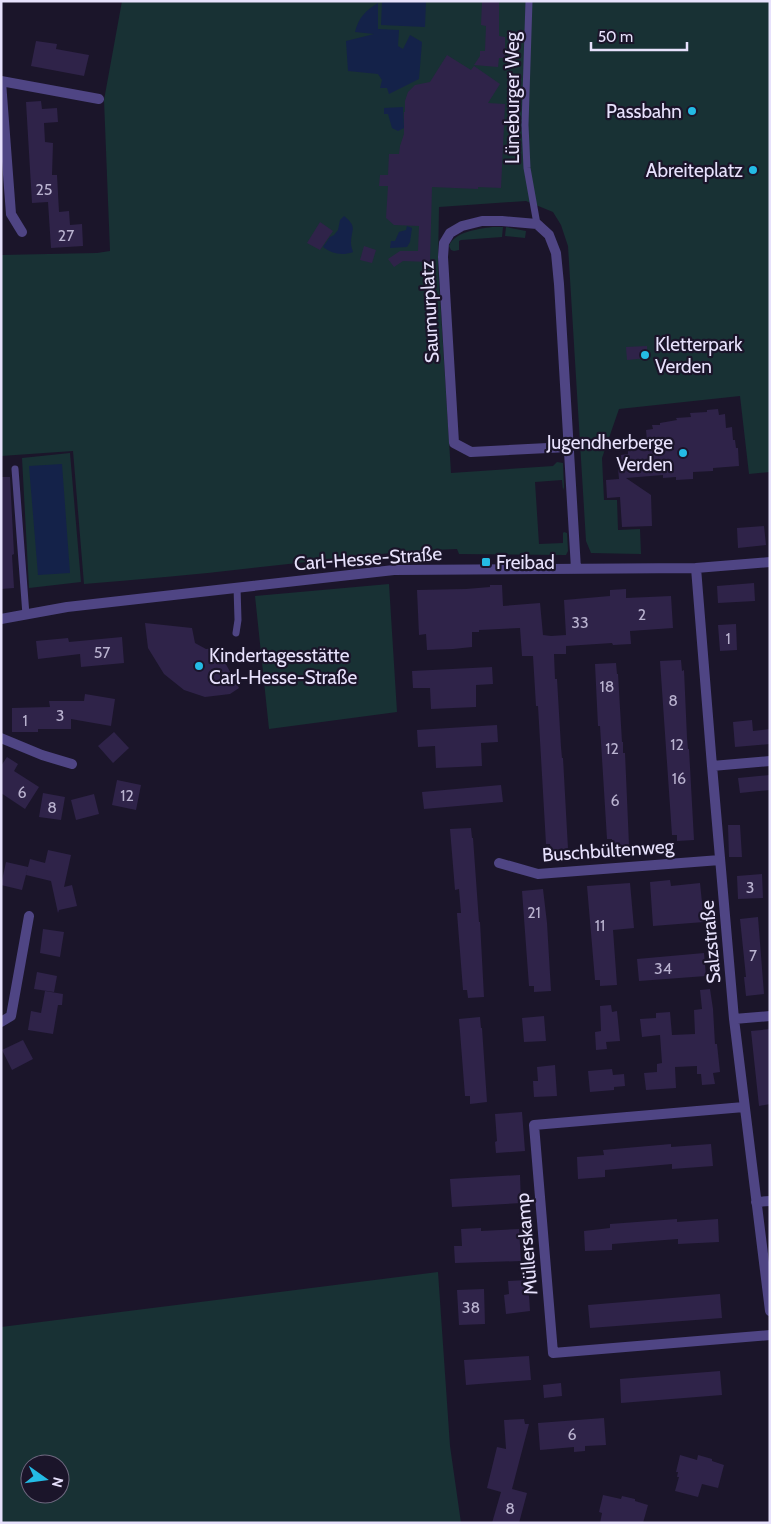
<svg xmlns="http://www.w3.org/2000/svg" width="771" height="1524" viewBox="0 0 771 1524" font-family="Cabin,sans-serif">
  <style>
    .green { fill: #183134; fill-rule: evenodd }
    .water { fill: #142249 }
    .building { fill: #2f2349 }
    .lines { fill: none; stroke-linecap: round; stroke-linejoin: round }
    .service { stroke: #4f4584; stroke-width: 7 }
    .minor { stroke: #4f4584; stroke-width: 10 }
    .poi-dot { fill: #24bbe5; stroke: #1b152a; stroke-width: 2 }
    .labels { text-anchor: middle; stroke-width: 4.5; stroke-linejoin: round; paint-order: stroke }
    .number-label { font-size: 16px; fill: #b9b2cf }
    .street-label { font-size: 19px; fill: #e7e1fc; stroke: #1b152a }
    .poi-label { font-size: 19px; fill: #e7e1fc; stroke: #1b152a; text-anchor: end }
  </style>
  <rect width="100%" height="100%" fill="#1b152a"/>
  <path class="green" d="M122,1h648v471l-21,2 -9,-78 -121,13 -17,49 2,42h13l1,30 22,-1 1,25 -50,-1 -5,-12 -18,-295 -7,-21 -8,-13 -27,-11 -87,6 -1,58 13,208 102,-7 4,-4 6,1 1,24 -1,3 -1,-10 -27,2 4,62 24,-1v-10l1,-1 3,1 1,18 -2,4 -107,-1 -2,-5c-69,2 -137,12 -205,19 -56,7 -112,11 -168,16l-11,-133 -72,5v-201l96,-2 13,-2 -6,-151z
    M492,227h11l-1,10 -41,3 -2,1v9l-5,1 -3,-1 -2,-4c5,-14 29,-17 43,-19z
    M506,227l20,4 -1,7 -20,-2z
    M70,453l11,129 -52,6 -7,-130z
    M389,584l8,128 -128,17 -14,-133z
    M438,1272l12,174 11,77h-460v-196zM30,1464h30v30h-30z"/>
  <path class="water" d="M382,1h44l-1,26 -44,-2z
    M378,3v26l21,1 -1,16 5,3 7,-14 12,7 -3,37 -30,15 -2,-6h-7l2,-8 -4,-6 -30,-3 -2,-30 28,-7 -19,-2c4,-15 10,-21 23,-29z
    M403,107l1,21 -6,3 -6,-3 -4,-14h-4v-6z
    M344,216c14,11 7,13 7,27 0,3 1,6 2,9 -11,4 -21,2 -30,-5l7,-10 4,-2 4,-5 2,-10z
    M407,226l5,2 -2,14 -3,5 -17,1 1,-7h4l4,-9 7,-2z
    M62,464l8,109 -32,2 -9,-109z"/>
  <path class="building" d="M482,1h17v35l6,1v21h-6l-1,9 -24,-2 6,-9v-5h5l1,-25 -5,-1z
    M36,41l21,3 -1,5 33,6 -5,21 -53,-10z
    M447,55l24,15 3,-4 26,18 -12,19 17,1 -4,84 -23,-1v2l-46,-2 -2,75 -27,-1 -9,6 -6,-8 12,-8h18l1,-25 -25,-1 -8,-7 2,-32h-9l1,-11h8l1,-21h10l1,-8 4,-12v-22h1v-11l3,-9 7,-7 15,-3z
    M41,101l1,8 15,-1 1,14 -14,1 1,19 8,1 -1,32h5l2,37 10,-1 1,14 12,-1 1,22 -32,2 -3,-46 -16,1 -6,-101z
    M320,222l13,9 -13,19 -13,-7z
    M364,246l12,4 -4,13 -12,-3z
    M647,346v12l-20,2 -1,-13z
    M718,409l1,6 6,-1 1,14 6,-1 1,13h2l1,8h2l1,18 -26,2v3l-20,1v7l-17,1v-3l-13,1v-3l-37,3 25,17 1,31 -30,1 -2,-30 -13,1 -1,-18 13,-1 -1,-11h4l-1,-13 7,-1v-7l12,-1v-5h7l-1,-11 7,-1 -1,-4h8v-2l17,-3 -1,-2 15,-1 -1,-4 17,-1v-2z
    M1,477h9l4,77 -2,1 2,33 -13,1z
    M764,526l2,19 -28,3 -1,-20z
    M754,583l1,18 -37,2 -1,-17z
    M490,585h12l1,21 37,-3 3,32 8,1 15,-1 -2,-35 46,-4v-6l16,-1v9l45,-2 2,32 -43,3 1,13 -18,1 -1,-2 -46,3v8h-12l1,25h2l4,68 1,11h1l5,91 -17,1 -1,-6h-4l-8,-138h-2l-3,-50h-11l-2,-28 -41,2v2h-7v15l-19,2 -26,1 -1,-16 -7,1 -2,-45 49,-1 24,-2z
    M145,623l47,5 3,15 11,6 11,-1 22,40 -9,6 -25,3 -21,-7 -20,-16 -16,-26z
    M736,624l1,26 -17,1 -2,-26z
    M122,637l2,26 -43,4 -1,-13 -42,5 -2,-18 32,-3 1,4z
    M681,660l1,11 2,-1 3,68 1,11h1l5,91 -17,1v-6h-5l-12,-174z
    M616,663l1,11h1l4,68h1v11h2l4,92h-17v-6h-5l-7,-113h-2l-3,-62z
    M492,667l1,17 -17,1v22l-45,2 -1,-21h-17l-1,-17z
    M85,694l30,5 -4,27 -40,-7v10h-33v3h-26v-24l38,-1 -1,-6h35z
    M752,720l1,11 17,-2v15l-35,3 -2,-25z
    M497,725l1,17 -17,1 1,23 -46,2 -1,-22 -17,1 -1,-17z
    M114,732l15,16 -16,15 -15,-17z
    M7,757l11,7 -4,7 25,16 -14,22 -24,-16v-27z
    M770,775v15l-30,3 -2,-15z
    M117,780l24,5 -5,25 -24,-5z
    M501,785l2,17 -79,7 -2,-17z
    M43,793l22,4 -4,23 -22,-3z
    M94,794l5,20 -23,6 -5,-20z
    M728,825h12l2,32h-13z
    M471,828l1,10h1l6,84h1l4,75 -16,1 -1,-8h-4l-6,-77h4l-2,-24 -4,1 -5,-61z
    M48,850l23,5 -7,32 8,-2 5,21 -18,4 -1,3 -7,-32 -25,-6 4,-16 15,4z
    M6,862l22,5 -6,23 -21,-5z
    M762,874l1,24 -25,1 -1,-23z
    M670,880l1,6 29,-3 4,39 -51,4 -3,-44z
    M630,883l4,45 -21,2 4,55 -17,1v-6h-5l-8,-94z
    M543,889l4,34 4,68 -17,1v-6h-5l-7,-95z
    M758,917l6,77 -18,2 -2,-19h2l-6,-58z
    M43,929l21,3 -4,25 -20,-4z
    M704,953l2,23 -67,5 -2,-22z
    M37,972l20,4 -3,16 -20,-3z
    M710,989l3,20 2,35h2l3,28 -7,1 2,11 -13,1 -1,-11h-4v-8l-22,1 1,21 -30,2 -2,-17 13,-1v-8l5,-1 -2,-28 -18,2 -2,-18 16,-1v-5l14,-1 2,23 23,-1 -1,-24 8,-1 -2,-19z
    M45,991l18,3 -1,11h-4l-5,29 -25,-4 3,-19 10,2z
    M611,1005l1,7 5,-1 3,30 -14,1 1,7 -11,1 -1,-18 6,-1 -1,-25z
    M544,1016l2,25 -22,1 -2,-24z
    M480,1017l1,11h1l5,74 -17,2v-8h-5l-6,-77z
    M770,1029v75l-11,2 -8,-75z
    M23,1040l10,19 -21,11 -10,-20z
    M555,1065l2,31 -23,1 -1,-16h5l-1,-14z
    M612,1069l1,6 11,-1 1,12 -11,1v3l-24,2 -2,-21z
    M522,1112l3,39 -29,2 -1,-11 2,-1 -2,-27z
    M671,1144v3l40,-3 2,22 -41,3v-5l-67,6v7l-27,2 -1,-22 27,-2 -1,-5z
    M520,1175l1,28 -69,4 -2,-28z
    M677,1219v3l41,-3 1,23 -41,2v-5l-66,5v6l-27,1 -1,-20 26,-3v-4z
    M481,1228v3l38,-2 2,32 -66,2 -1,-17h8l-1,-17z
    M528,1280l2,31 -24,3 -2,-19 5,-1 -1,-13z
    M484,1289l1,35 -26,1 -2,-35z
    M720,1294l2,24 -132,10 -2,-23z
    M529,1356l2,24 -65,5 -2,-25z
    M720,1371l2,24 -101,8 -1,-24z
    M561,1383l1,13 -18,2 -1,-13z
    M604,1418l2,27 -21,1v5l-11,1v-5l-34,3 -2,-27z
    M524,1419l1,5h4l-17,65 15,4 -8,30h-27l9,-31 -14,-4 10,-41 9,2 -2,-29z
    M680,1455l17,5 1,-5 14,4v2l12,4 -6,23 -16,-4 -4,13 -23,-6 4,-14h-2l1,-5h-2z
    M603,1495l18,4 1,-3 13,3v2l13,4 -5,18h-43l2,-10 -3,-1z"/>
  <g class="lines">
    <path class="service" d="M529,1l-4,124 2,43 10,56
      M15,469l11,146
      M236,633l2,-13 -1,-33"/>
    <path class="minor" d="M1,81l98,18
      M1,82l10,132 11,18
      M568,447l-97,5 -17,-9 -11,-186 1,-14 6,-10 12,-7 20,-5h20l35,3 12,11 7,18 3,31 17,285
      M696,568l16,198 22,253 36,292
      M1,619l66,-12 327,-37 302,-2 74,-6
      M1,738l41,17 30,9
      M712,766l58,-5
      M499,863l39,11 182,-14
      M734,1019l36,-3
      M1,1022l10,-6 18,-100
      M744,1107l-210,18 19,228 217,-18
      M756,1202l14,-1"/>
  </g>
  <g class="poi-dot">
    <circle cx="692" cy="111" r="5"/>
    <circle cx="753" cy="170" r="5"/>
    <circle cx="645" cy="355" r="5"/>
    <circle cx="683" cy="453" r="5"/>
    <rect x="481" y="557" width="10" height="10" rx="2.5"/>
    <circle cx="199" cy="666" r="5"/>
  </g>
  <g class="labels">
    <g class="number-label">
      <text x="44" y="195">25</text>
      <text x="66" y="241">27</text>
      <text x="642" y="620">2</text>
      <text x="580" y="628">33</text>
      <text x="728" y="644">1</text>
      <text x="102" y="658">57</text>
      <text x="607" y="692">18</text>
      <text x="673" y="706">8</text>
      <text x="60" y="721">3</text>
      <text x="25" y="726">1</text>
      <text x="677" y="750">12</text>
      <text x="612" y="754">12</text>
      <text x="679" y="784">16</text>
      <text x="22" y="798">6</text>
      <text x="127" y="801">12</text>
      <text x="615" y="806">6</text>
      <text x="52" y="813">8</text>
      <text x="750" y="893">3</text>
      <text x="534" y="918">21</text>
      <text x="600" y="931">11</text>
      <text x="753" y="961">7</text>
      <text x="663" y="974">34</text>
      <text x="471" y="1313">38</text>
      <text x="572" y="1440">6</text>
      <text x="510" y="1514">8</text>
    </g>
    <g class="street-label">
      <text transform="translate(512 98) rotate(-90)" y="7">Lüneburger Weg</text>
      <text transform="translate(429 312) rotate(-93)" y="7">Saumurplatz</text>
      <text transform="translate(368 558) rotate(-4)" y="7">Carl-Hesse-Straße</text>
      <text transform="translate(608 850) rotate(-4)" y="7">Buschbültenweg</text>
      <text transform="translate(710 942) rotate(-95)" y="7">Salzstraße</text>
      <text transform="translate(526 1244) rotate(-95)" y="7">Müllerskamp</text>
    </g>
    <g class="poi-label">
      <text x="682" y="118">Passbahn</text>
      <text x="743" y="177">Abreiteplatz</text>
      <text x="655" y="351" text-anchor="start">Kletterpark<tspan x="655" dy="22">Verden</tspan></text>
      <text x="673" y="449">Jugendherberge<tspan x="673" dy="22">Verden</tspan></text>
      <text x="496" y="569" text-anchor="start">Freibad</text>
      <text x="209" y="662" text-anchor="start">Kindertagesstätte<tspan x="209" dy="22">Carl-Hesse-Straße</tspan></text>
    </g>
  </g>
  <rect width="771" height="1524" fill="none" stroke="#e7e1fc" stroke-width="5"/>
  <g transform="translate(45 1479) rotate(104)"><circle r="24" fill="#1b152a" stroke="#6d677e"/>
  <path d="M0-4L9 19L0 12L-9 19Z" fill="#24bbe5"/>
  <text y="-8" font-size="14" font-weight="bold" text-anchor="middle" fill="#e7e1fc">N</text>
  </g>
  <path d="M591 42v8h96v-8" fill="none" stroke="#e7e1fc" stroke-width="2.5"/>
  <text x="598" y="42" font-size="15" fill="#e7e1fc" stroke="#1b152a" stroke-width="4" paint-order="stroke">50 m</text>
</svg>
